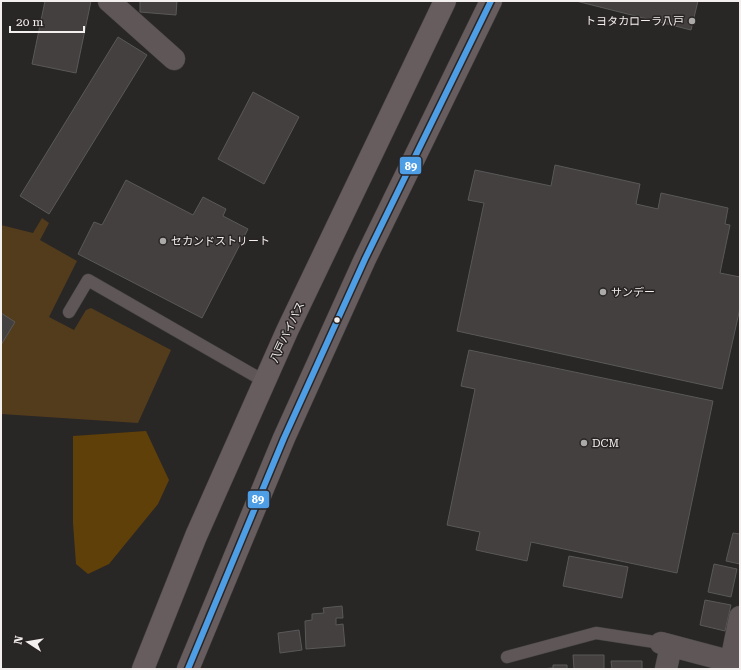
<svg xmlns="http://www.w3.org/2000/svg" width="741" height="670" viewBox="0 0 741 670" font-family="'Roboto Serif','Noto Sans JP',serif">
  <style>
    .green { fill: #523c1c }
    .forest { fill: #5f4009 }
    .building { fill: #43403f; stroke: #5a5858 }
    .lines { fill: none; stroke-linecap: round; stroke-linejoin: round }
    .lane-casing { stroke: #444343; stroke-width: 13 }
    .street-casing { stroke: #444343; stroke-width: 23 }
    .highway-casing { stroke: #444343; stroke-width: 23 }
    .lane { stroke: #5f5658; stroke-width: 12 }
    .street { stroke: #5f5658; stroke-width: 22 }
    .highway { stroke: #675c5e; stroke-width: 22 }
    .bus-1-casing { stroke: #2a2525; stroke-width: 9 }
    .bus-1 { stroke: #4d9ee5; stroke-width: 6 }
    .poi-dot { fill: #aca9a9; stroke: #2a2525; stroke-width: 1.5 }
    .bus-dot { fill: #f3efef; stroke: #2a2525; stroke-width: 1.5 }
    .labels { text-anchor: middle; stroke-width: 3; stroke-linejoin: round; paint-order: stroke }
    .poi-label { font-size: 11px; fill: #f3efef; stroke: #2a2525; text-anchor: start }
    .street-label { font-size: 11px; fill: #f3efef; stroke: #2a2525 }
    .line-badge { stroke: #2a2525; stroke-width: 1.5 }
    .badge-label { font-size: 11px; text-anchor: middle; font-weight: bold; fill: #fff }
  </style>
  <rect width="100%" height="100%" fill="#292626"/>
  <path class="green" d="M42,218l7,5 -9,17 37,21 -28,56 25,13 12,-20 5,-2 80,42 -33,73 -137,-9v-189l32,8z"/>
  <path class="forest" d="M146,431l23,49 -11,24 -49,60 -21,10 -12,-10 -3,-41v-87z"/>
  <path class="building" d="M45,1h46l-15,72 -44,-9z
    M140,1h37l-1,14 -36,-3z
    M576,1h122l-7,29z
    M118,37l29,18 -98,159 -29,-18z
    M253,92l46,25 -35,67 -46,-25z
    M555,165l85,19 -4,20 22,5 3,-16 67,15 -3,16 5,1 -10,48 20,4v31l-18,81 -265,-58 27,-128 -16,-3 7,-30 76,16z
    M126,180l67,35 10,-18 23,12 -3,7 25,13 -46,89 -124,-64 16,-32 8,3z
    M1,313l14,9 -14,23z
    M469,350l244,51 -36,172 -146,-31 -4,19 -51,-11 4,-18 -33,-7 28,-136 -14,-3z
    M733,533l7,1v30l-14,-3z
    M569,556l59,11 -6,31 -59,-12z
    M714,564l23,5 -6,28 -23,-5z
    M705,600l26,5 -6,26 -25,-6z
    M342,606l1,12h-7v7l7,-1 2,22 -39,3 -1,-28 7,-1v-6l12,-1 -1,-5z
    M299,630l3,20 -22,3 -2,-20z
    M573,655h31v14h-30z
    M611,661h31v8h-30z
    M553,665h14v4h-27l13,-1z"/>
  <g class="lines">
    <g class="lane-casing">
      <path id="lane" d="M69,312l19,-32 176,101
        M507,657l89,-24 65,10"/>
    </g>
    <g class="street-casing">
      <path id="street" d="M109,1l65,58
        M661,643l79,21
        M731,662l9,-45
        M666,669l5,-23"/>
    </g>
    <g class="highway-casing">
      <path id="highway" d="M143,669l53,-133 91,-205 158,-330
        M188,669l96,-231 81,-179 126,-258"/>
    </g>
    <use href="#lane" class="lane"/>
    <use href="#street" class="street"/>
    <use href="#highway" class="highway"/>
    <g class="bus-1-casing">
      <path id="bus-1" d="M188,669l96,-231 81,-179 126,-258"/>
    </g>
    <use href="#bus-1" class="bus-1"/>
  </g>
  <g class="poi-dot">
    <circle cx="692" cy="21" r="4"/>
    <circle cx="163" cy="241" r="4"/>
    <circle cx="603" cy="292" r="4"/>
    <circle cx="584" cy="443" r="4"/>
  </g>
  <circle class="bus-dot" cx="337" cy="320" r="3.5"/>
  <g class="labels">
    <g class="poi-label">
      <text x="684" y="25" text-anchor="end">トヨタカローラ八戸</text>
      <text x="171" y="245">セカンドストリート</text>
      <text x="611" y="296">サンデー</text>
      <text x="592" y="447">DCM</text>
    </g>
    <g class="street-label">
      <text transform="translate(287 332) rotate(-65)" y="4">八戸バイパス</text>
    </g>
  </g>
  <g class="line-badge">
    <rect x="399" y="156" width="23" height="19" rx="4" fill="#4d9ee5"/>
    <rect x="247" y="490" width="23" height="19" rx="4" fill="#4d9ee5"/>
  </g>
  <g class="badge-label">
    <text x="411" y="170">89</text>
    <text x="258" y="503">89</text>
  </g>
  <rect width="741" height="670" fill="none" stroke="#f3efef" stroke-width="4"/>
  <g transform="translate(28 642) rotate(282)" stroke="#2a2525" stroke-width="3" paint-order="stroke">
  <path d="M0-3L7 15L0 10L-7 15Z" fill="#f3efef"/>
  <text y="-6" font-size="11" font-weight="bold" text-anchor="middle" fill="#f3efef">N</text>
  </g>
  <path d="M10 26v6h74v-6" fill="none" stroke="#f3efef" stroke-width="2"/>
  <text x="16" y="26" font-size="12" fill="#f3efef" stroke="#2a2525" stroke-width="3" paint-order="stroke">20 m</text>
</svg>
